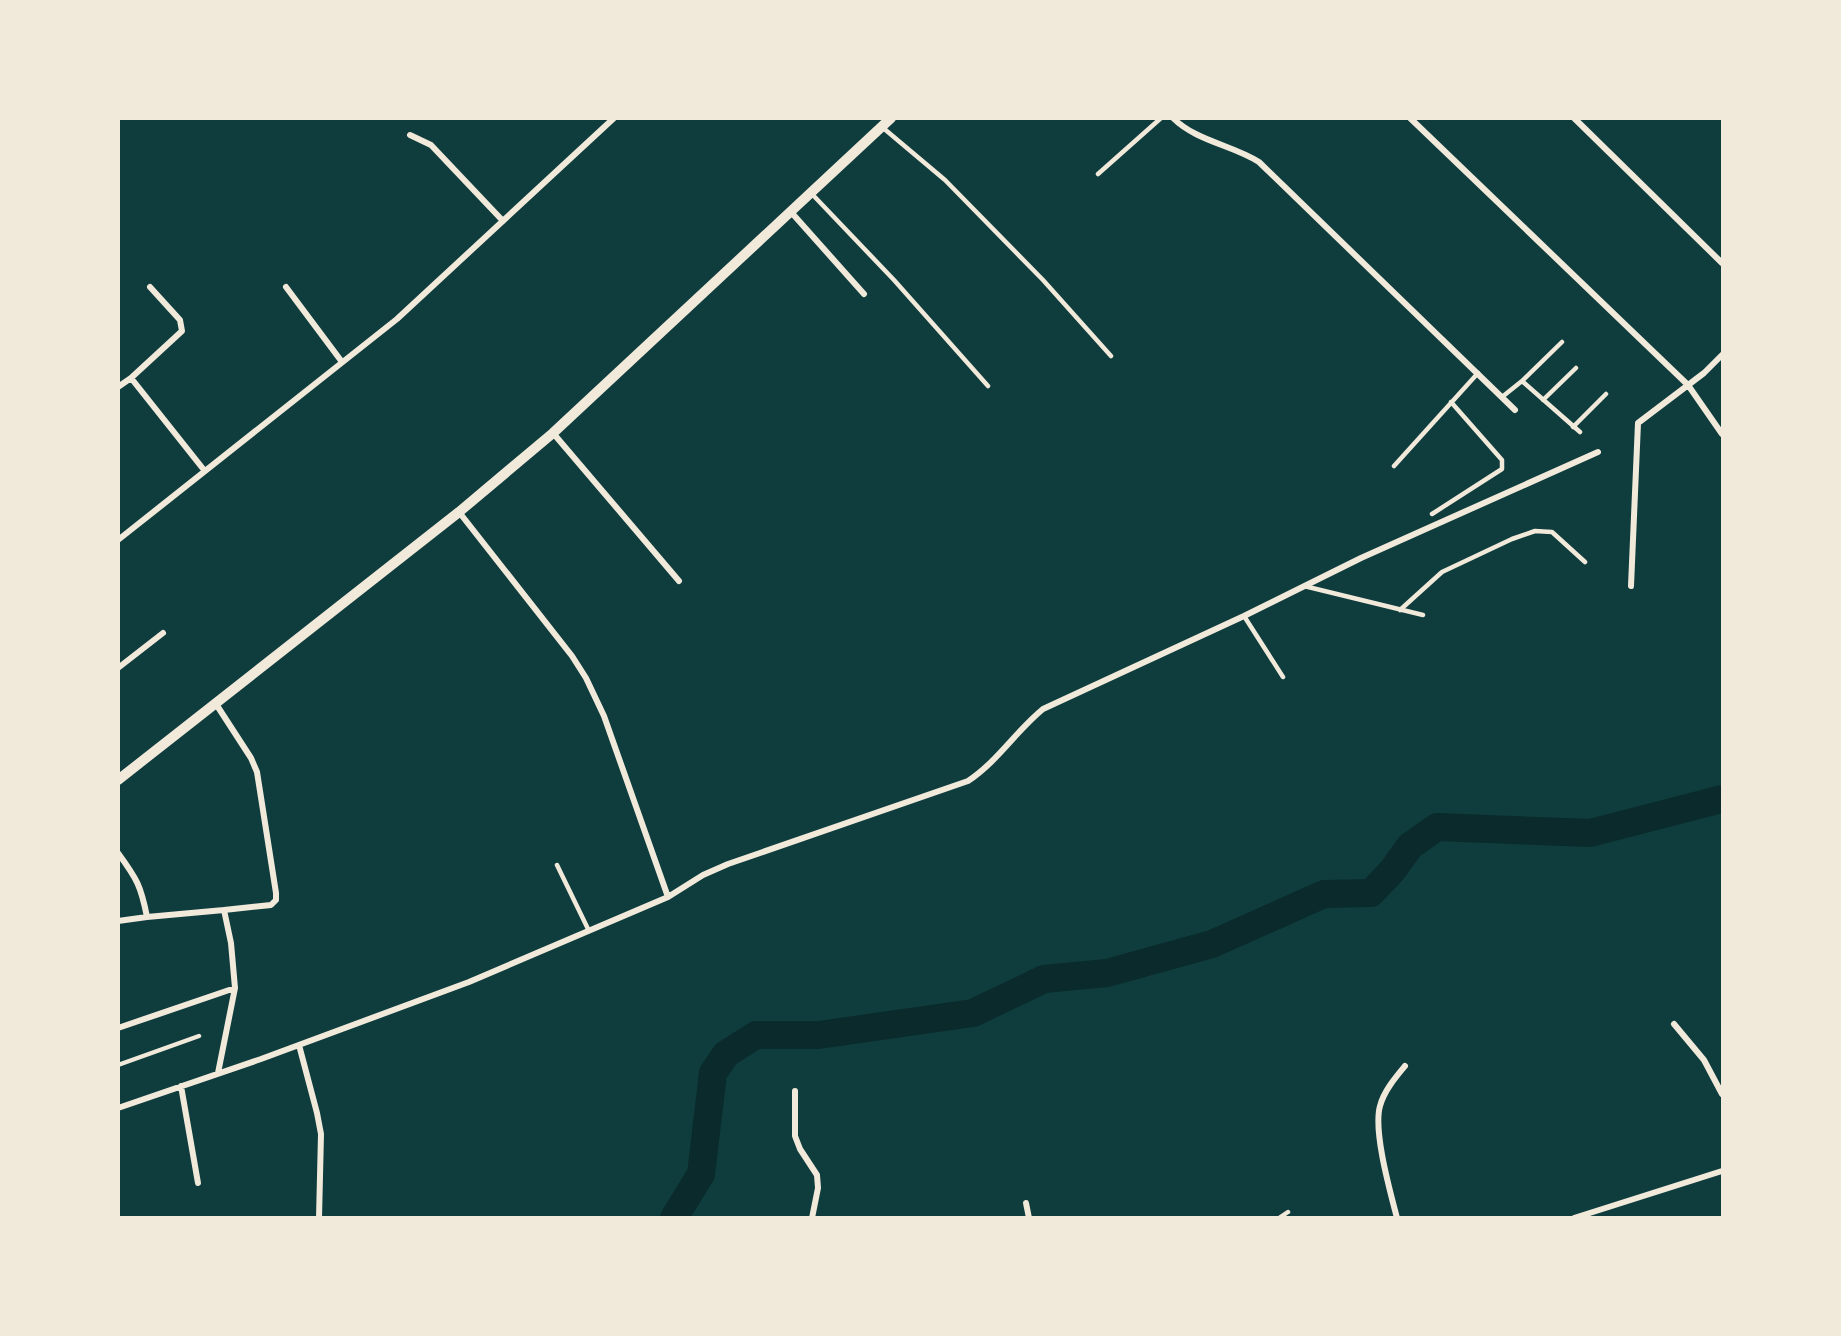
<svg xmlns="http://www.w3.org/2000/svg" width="1841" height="1336" viewBox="0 0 1841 1336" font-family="Montserrat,sans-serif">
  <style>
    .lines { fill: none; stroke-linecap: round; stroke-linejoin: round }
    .river { stroke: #0a2a2b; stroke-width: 28 }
    .service { stroke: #f1e9da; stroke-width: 4.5 }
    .minor { stroke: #f1e9da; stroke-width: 6 }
    .tertiary { stroke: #f1e9da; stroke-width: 10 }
  </style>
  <rect width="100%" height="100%" fill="#0f3d3e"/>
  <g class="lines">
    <path class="river" d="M674,1218l27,-44 12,-101 13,-19 30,-19h63l154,-22 71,-34 63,-6 105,-29 112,-50 47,-1 21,-22 18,-25 27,-19 153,6 132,-34"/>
    <path class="service" d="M882,127l63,53 98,100 68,76
      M1098,174l63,-56
      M811,193l83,87 94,106
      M1522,381l40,-39
      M1502,397l20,-16 58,51
      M1543,400l33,-32
      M1573,427l33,-33
      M1394,466l84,-93
      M1432,514l70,-45v-9l-51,-58
      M1304,586l119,29
      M1400,610l42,-38 70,-33 23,-8 17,1 33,30
      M1244,616l39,61
      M557,865l32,66
      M118,1065l81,-29
      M1279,1218l9,-6"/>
    <path class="minor" d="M1173,118c23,23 59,27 86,44l256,248
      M1410,118l278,267 34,49
      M1574,118l148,145
      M410,135l21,10 72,76
      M791,212l73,82
      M286,287l56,75
      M131,378l51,-47 -2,-11 -30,-33
      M118,387l13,-9 73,92
      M553,433l126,148
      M118,540l279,-221 217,-201
      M1631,586l7,-163 66,-50 18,-18
      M118,668l45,-35
      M216,704l35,54 6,14 19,121v7l-5,5 -47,5
      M118,853c19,26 23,33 29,64l-29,4
      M668,897l35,-22 25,-11 240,-83c29,-19 48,-50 75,-72l201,-93 117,-58 237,-106
      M147,917l77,-7 7,33 4,45 -17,85
      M1674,1024l30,36 18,34
      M118,1028l117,-40
      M299,1045l18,68 4,21 -2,84
      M181,1086l17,97
      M795,1091v45l5,13 17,26 1,13 -6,30
      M118,1108l143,-49 208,-77 199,-85 -64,-181 -18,-38 -14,-22 -113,-144
      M1026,1203l3,15
      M1397,1218c-7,-27 -24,-87 -17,-112 4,-15 15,-28 25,-40
      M1574,1218l148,-47"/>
    <path class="tertiary" d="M118,780l341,-268 94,-79 338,-315"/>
  </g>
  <rect width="1841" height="1336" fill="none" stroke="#f1e9da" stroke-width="240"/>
</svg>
